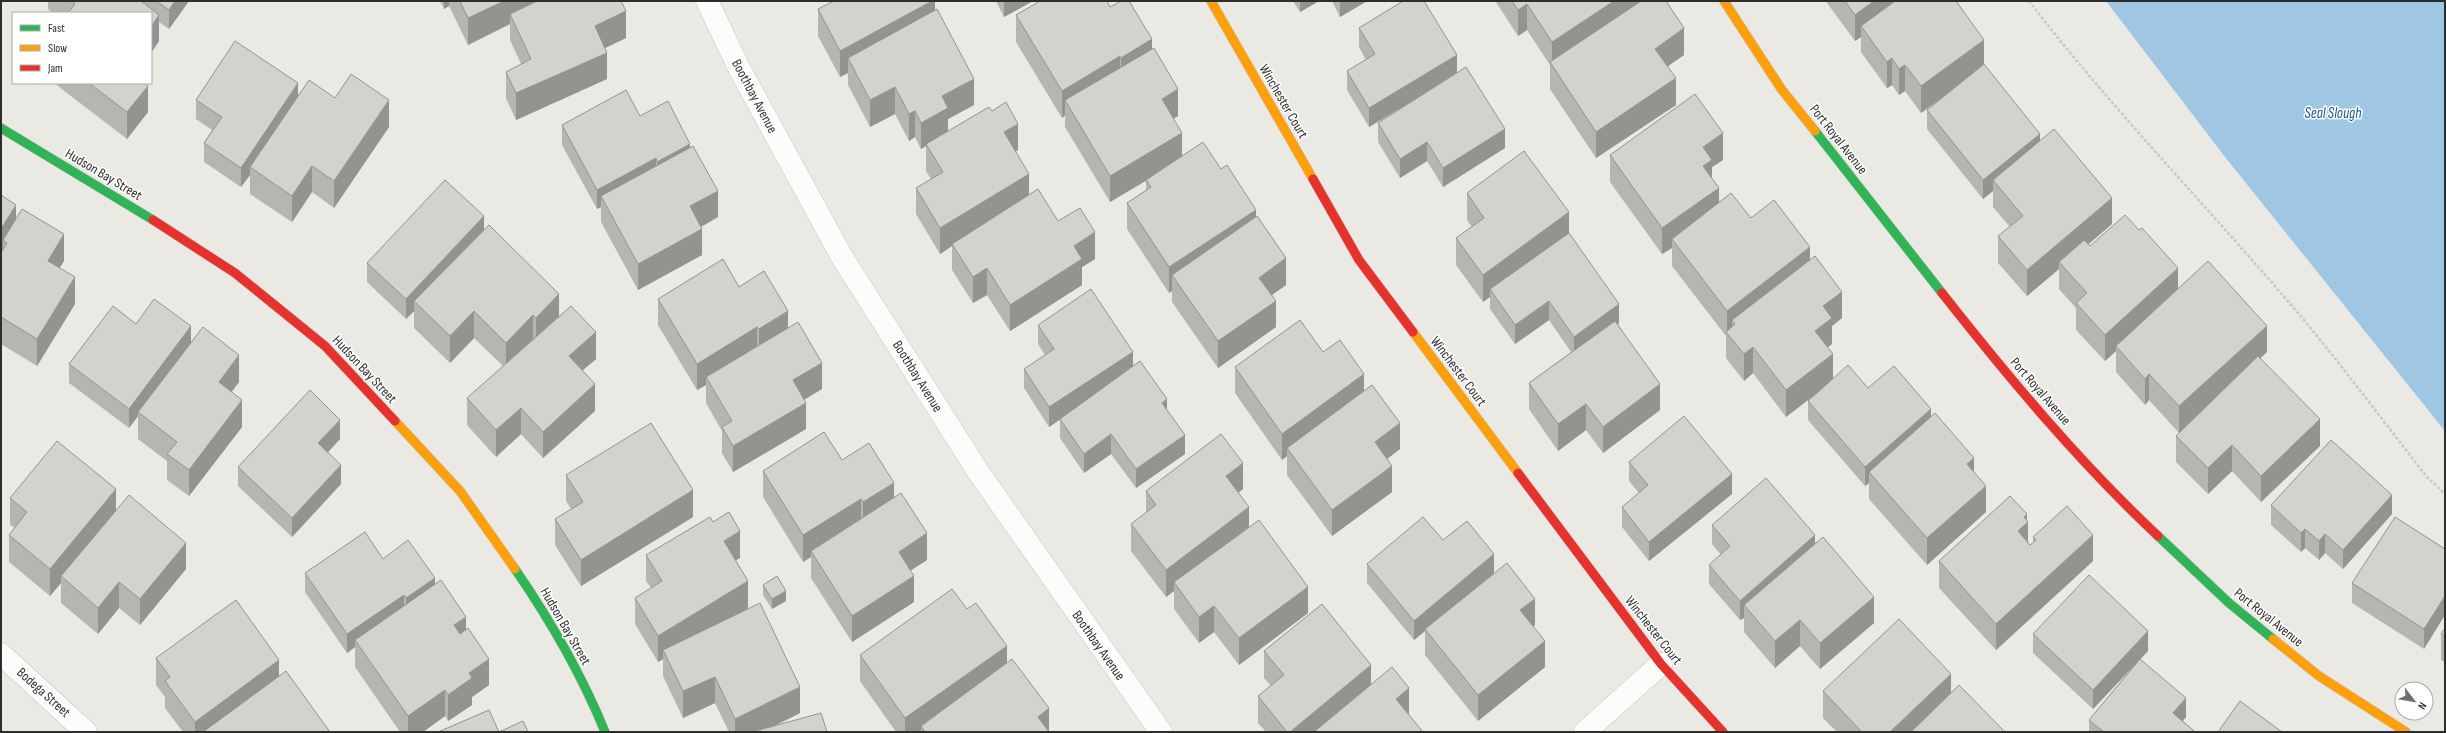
<svg xmlns="http://www.w3.org/2000/svg" width="2446" height="733" viewBox="0 0 2446 733" font-family="'Sofia Sans Condensed',sans-serif">
  <style>
    .water { fill: #9fc7e4 }
    .lines { fill: none; stroke-linecap: round; stroke-linejoin: round }
    .street-casing { stroke: #c4c4c4; stroke-width: 23 }
    .fast-casing { stroke: #c4c4c4; stroke-width: 10 }
    .slow-casing { stroke: #c4c4c4; stroke-width: 10 }
    .jam-casing { stroke: #c4c4c4; stroke-width: 10 }
    .path { stroke: #c8c8c8; stroke-width: 2.5; stroke-dasharray: 3 2; stroke-linecap: butt }
    .street { stroke: #fcfcfb; stroke-width: 22 }
    .fast { stroke: #30b455; stroke-width: 9 }
    .slow { stroke: #ff9f0a; stroke-width: 9 }
    .jam { stroke: #e5322d; stroke-width: 9 }
    .wall { fill: #b5b5b1 }
    .shaded-wall { fill: #949390 }
    .building { fill: #d3d2ce; stroke: #949390 }
    .labels { text-anchor: middle; stroke-width: 3; stroke-linejoin: round; paint-order: stroke }
    .street-label { font-size: 14px; fill: #2d2d2d; stroke: #fff }
    .water-label { font-size: 15px; font-style: italic; fill: #1b5593; stroke: #fff }
  </style>
  <rect width="100%" height="100%" fill="#eae9e4"/>
  <path class="water" d="M2106,1h339v430l-220,-274z"/>
  <g class="lines">
    <g class="street-casing">
      <path id="street" d="M707,1l33,69 102,187 137,216 182,259
        M1,654l85,78
        M1585,732l76,-68"/>
    </g>
    <g class="fast-casing">
      <path id="fast" d="M1,128l152,92
        M1815,131l127,162
        M2158,536l71,67 44,36
        M515,569c35,51 67,106 90,163"/>
    </g>
    <g class="slow-casing">
      <path id="slow" d="M1211,1l102,178
        M1724,1l58,89 33,41
        M1413,332l105,141
        M395,421l65,70 55,78
        M2273,639l46,37 87,56"/>
    </g>
    <g class="jam-casing">
      <path id="jam" d="M1313,179l46,81 54,72
        M153,220l82,53 90,73 70,75
        M1942,293c67,85 137,169 216,243
        M1518,473l143,191 62,68"/>
    </g>
    <path class="path" d="M2029,1c82,107 176,203 263,305 47,55 90,114 135,171l18,17"/>
    <use href="#street" class="street"/>
    <use href="#fast" class="fast"/>
    <use href="#slow" class="slow"/>
    <use href="#jam" class="jam"/>
  </g>
  <path class="wall" d="M48,1h141l-20,28 -10,-7v19l-8,12v-40h-98l-5,-4z
    M440,1h181l5,37 -22,10 3,31 -91,41 -10,-22v-26l15,-8 -11,-24v-16l-42,21 -19,-39 -5,3z
    M935,1v9l39,95 -26,14v13l70,18 -2,1 13,44 29,26 37,38 -13,8v18l-72,46 -23,-36 -14,8 -21,-33v-24l-12,8 -24,-40v-26l15,-9 -5,-8v-25l-5,3 -6,-12 -6,4 -14,-27 -25,13 -22,-42v-12l-8,4 -22,-41v-27z
    M996,1h37l-29,16z
    M1293,1h26l-19,11z
    M1332,1h35l-27,16z
    M1496,1h170l18,54 -16,11 8,39 -80,53 -46,-69v-24l-23,-35 -9,6 -22,-34z
    M1827,1h129l28,63 56,77 72,83 -24,21 2,1 88,43 89,63 -7,6 60,88 -59,56 -29,-31 -24,23 -32,-32v-26l3,-3 -30,-33 -4,5 -29,-33v-21l-11,10 -29,-31v-22l-17,-19v-20l-32,27 -29,-33v-27l12,-9 -17,-20v-16l-10,8 -56,-70v-19l21,-17 -27,20 -16,-22 -6,4 -7,-10 -5,3 -26,-36v-15l-6,4 -28,-38z
    M1110,7l42,42 26,67 -5,3 9,37 39,13 35,48 30,68 -14,10 4,32 -58,41 -46,-66v-11l-3,2 -42,-64v-26l19,-13v-9l-36,21 -45,-75v-12l-3,3 -46,-76v-27z
    M1359,28l98,45 48,75 -62,39 -16,-26 -27,17 -22,-36v-19l33,-21 -42,25 -22,-37v-19l19,-11 -7,-13z
    M54,83h90l4,29 -21,27z
    M298,97l37,1 54,29 -55,81 -22,-16 -20,30 -42,-28v-19l-9,12 -37,-25v-19l8,-13 -16,-11v-19z
    M640,116l50,31 28,70 -17,10 1,28 -64,35 -37,-68v-15l-4,2 -35,-64v-20z
    M1610,155l113,5 -11,7v12l7,24 32,15 59,41 32,59 -10,8v18l-5,3 6,32 35,9 63,29 43,55 12,40 -59,53 -58,-66v-16l-4,3 -57,-66v-19l12,-11 -34,27 -33,-44 -9,8 -18,-23v-22l-54,-70v-18l-10,6 -52,-72z
    M1467,193l102,41 50,89 -1,1 42,86 -57,43 -17,-23 -28,21 -29,-42v-26l42,-31 -22,-32 -34,24 -25,-35v-12l-7,5 -27,-37v-27l16,-11 -5,-7z
    M1,195l15,23 48,43 -5,7 16,36 -38,62 -36,-22z
    M484,230l75,87 37,42 -13,11 12,41 -52,47 -22,-24 -25,23 -29,-32v-27l36,-32 -29,-28 -24,25 -36,-35v-17l-8,8 -39,-37v-19z
    M739,287l49,41 34,61 -18,11 2,29 -73,43 -11,-19v-22l-16,-28v-18l-9,5 -39,-65v-26z
    M136,324l55,19 48,39 -8,10 11,35 -53,69 -22,-16v-19l-29,-22v-23l-9,12 -60,-45v-19z
    M1038,325l95,41 34,44 18,44 -49,34 -25,-34 -27,19 -24,-35v-19l-11,8 -25,-39v-19l21,-14 -7,-11z
    M1323,352l41,39 36,58 -13,10 5,33 -60,44 -45,-61v-19l-5,4 -47,-67v-26z
    M340,439l-12,13 13,32 -49,53 -54,-51v-19z
    M842,460l52,38 33,62 -16,10 3,32 -62,40 -41,-64v-21l-8,5 -40,-65v-26z
    M1629,462l103,32 -83,67 -27,-34v-20l17,-14 -10,-12z
    M566,475l127,42 -112,69 -26,-41v-26l16,-10 -5,-8z
    M1243,489l-5,4 11,34 59,86 -69,52 -25,-33 -15,11 -25,-34v-18l-8,6 -35,-46v-27l15,-11v-22z
    M10,498l106,12 70,59 -46,56 -21,-17 -21,26 -37,-31v-20l-11,13 -41,-34v-27l6,-7 -5,-3z
    M2271,505l121,9 -49,55 -18,-16 -6,7 -14,-12 -4,4 -30,-27z
    M2027,521l1,21 2,3 3,-2v-6l60,24 -97,89 -57,-62v-27z
    M713,522l27,36 -4,2 12,48 -6,3 58,102 -26,13 53,6h-98l-14,-29 -32,15 -20,-42v-17l-5,3 -23,-38v-26l16,-10 -5,-7v-26z
    M1712,525l103,18 59,80 -54,46 -20,-23 -25,22 -31,-36v-14l-4,2 -31,-36v-19l12,-10 -9,-11z
    M1443,540l51,33 41,52 -2,1 12,41 -67,54 -53,-66v-24l-11,9 -47,-57v-19z
    M2445,549l-21,100 -72,-46v-20z
    M383,559l52,26 31,45 23,55 -17,12v8l-24,16 -3,-5 -22,16h-23l-45,-65v-20l-8,6 -42,-61v-19z
    M763,585l23,16 -14,8 -9,-14z
    M967,609l40,54 42,69h-153l-36,-51v-26z
    M2445,628v34l-4,-2v-26z
    M2033,634l115,17 -8,8 46,58 -3,4 13,11h-107v-12l48,-58 -44,47 -60,-56z
    M1264,651l107,34 38,30 14,17h-157l-8,-9v-27l13,-10 -7,-8z
    M156,658l123,18 51,56h-147l-18,-24v-11l-9,-12z
    M1823,691l128,1 54,40h-168l-14,-14z"/>
  <path class="shaded-wall" d="M175,1h14l-20,28v-19z
    M444,1h5v5l-5,3z
    M504,1h56l-50,13v10l-42,21v-27z
    M932,1h3v25l-87,32v15l-8,4v-26z
    M1004,1h29l-29,16z
    M1300,1h19l-19,11z
    M1340,1h27l-27,16z
    M1614,1h37l-99,64v-23z
    M1874,1h36l-49,25v11l-6,4v-26z
    M1527,4v26l-9,6v-26z
    M626,11v27l-31,15v-27z
    M159,15v26l-8,12v-26z
    M1684,28v27l-29,20v-26z
    M1152,39v27l-31,19v-27z
    M1984,40v27l-63,46v-27z
    M607,53v26l-91,41v-27z
    M1457,55v19l-88,53v-19z
    M1120,56v26l-55,18v15l-3,3v-27z
    M1892,58v27l-5,3v-26z
    M1905,65v26l-6,4v-26z
    M1676,78v27l-80,53v-26z
    M974,79v26l-26,14v16l-22,9v2l-5,3v-26l21,-27z
    M298,83v19l-48,65v8l-9,12v-19z
    M148,86v26l-21,27v-27z
    M895,87v27l-25,13v-27z
    M1178,89v27l-16,9v-26z
    M389,100v27l-55,81v-27z
    M915,111v26l-6,4v-27z
    M1018,124v26l-14,8v-26z
    M1505,129v19l-62,39v-19z
    M1182,133v26l-72,43v-26z
    M1723,133v27l-11,7v19l-9,7v-46z
    M2040,134v19l-47,27v11l-10,8v-19z
    M1427,142v19l-27,17v-19z
    M690,144v19l-33,18v-19z
    M656,158v19l-55,19v11l-4,2v-19z
    M312,166v26l-20,30v-26z
    M1029,174v27l-77,43v2l-12,8v-26z
    M1719,188v26l-47,25v9l-10,6v-26z
    M718,191v26l-28,16v-27z
    M2112,198v26l-50,42 -3,-4v7l-32,27v-26z
    M16,205v26l-9,12 -4,-3v13l-2,3v-27z
    M1256,210v26l-84,39v16l-3,2v-26z
    M1569,212v26l-79,51v8l-7,5v-27z
    M484,216v20l-70,65v10l-8,8v-20z
    M702,229v26l-64,35v-26z
    M1095,232v27l-13,8v18l-72,46v-26l64,-59z
    M64,234v27l-16,26v-26z
    M1810,247v26l-78,47v14l-5,-1v-22z
    M1286,258v27l-27,19v-26z
    M987,268v27l-14,8v-26z
    M2178,268v26l-62,52v5l-11,10v-26z
    M75,277v27l-38,62v-27z
    M1842,292v26l-10,8v18l-17,13v-26l8,-25z
    M559,294v26l-23,24v-26z
    M1276,301v26l-58,41v-27z
    M1549,301v19l-34,24v-19z
    M1619,304v19l-45,33v-19z
    M474,311v27l-24,25v-27z
    M788,311v27l-29,17v-26z
    M533,315v27l-27,27v-26z
    M191,326v20l-53,66v4l-9,12v-19z
    M2267,326v26l-88,81v-27z
    M757,327v26l-51,24v8l-9,5v-26z
    M596,332v27l-27,23v-26z
    M1753,347v26l-9,8v-27z
    M1133,352v19l-84,56v-20z
    M1833,354v27l-47,36v-27z
    M239,355v27l-20,27v-27z
    M822,363v26l-29,17v-26z
    M1364,374v26l-77,48v8l-5,4v-26z
    M2149,374v26l-4,5v-26z
    M595,384v27l-52,47v-26z
    M1660,384v26l-57,43v-26z
    M1167,399v19l-5,-15z
    M242,400v27l-53,69v-26z
    M806,403v26l-73,43v-26z
    M1586,404v26l-28,21v-27z
    M521,408v26l-25,23v-27z
    M1931,409v19l-62,44v11l-4,3v-19z
    M2320,419v27l-59,56v-26z
    M340,420v19l-22,24v-20z
    M1400,423v26l-25,19v-26z
    M1111,434v20l-27,19v-19z
    M1185,435v19l-49,34v-19z
    M2232,445v26l-24,23v-26z
    M1974,458v27l-7,-21z
    M1243,463v26l-17,13v-26z
    M341,465v19l-49,53v-19z
    M1392,466v26l-60,44v-26z
    M1732,474v20l-83,67v-19z
    M894,483v26l-31,20v-27z
    M1986,486v26l-59,53v-27z
    M116,489v26l-55,61v7l-11,13v-27z
    M693,490v27l-112,69v-26z
    M2392,495v19l-49,55v-19z
    M861,499v26l-50,26v6l-8,5v-27z
    M1249,507v26l-75,49v9l-8,6v-27z
    M2027,514v9l1,-1v26l-10,-17 6,-14z
    M2305,529v19l-4,4v-19z
    M740,531v27l-16,9v-26z
    M927,533v27l-28,18v-26z
    M2325,534v19l-6,7v-19z
    M1815,535v19l-71,51v13l-4,2v-19z
    M2093,535v26l-97,89v-26z
    M186,543v26l-46,56v-26z
    M1494,554v20l-69,55v2l-11,9v-19z
    M914,576v26l-62,40v-26z
    M435,578v20l-29,19v-19z
    M748,581v27l-81,49 -4,-7v9l-5,3v-26z
    M119,582v26l-21,26v-26z
    M1308,587v26l-69,52v-27z
    M786,591v10l-14,8v-10z
    M404,595v19l-49,26v7l-8,6v-19z
    M2445,596v19l-21,34v-20z
    M1874,597v26l-54,46v-26z
    M1535,599v26l-15,12v-27z
    M1214,606v26l-15,11v-26z
    M466,617v26l-12,-18z
    M1800,620v26l-25,22v-27z
    M2148,631v20l-55,58v-19z
    M1545,641v26l-67,54v-26z
    M1007,646v26l-86,54v6h-16v-14z
    M489,659v26l-17,12v8l-24,16v-26l21,-22z
    M279,660v27l-62,45h-22v-10z
    M1371,665v26l-49,41h-32z
    M1951,674v27l-33,31h-28z
    M715,677v26l-32,15v-27z
    M800,687v26l-38,19h-27v-13z
    M1409,688v27l-13,11v-27z
    M445,690v26l-22,16h-15v-16z
    M2186,698v19l-13,15v-19z
    M1049,708v24h-11v-15z"/>
  <path class="building" d="M72,1h69l18,14 -8,12v-14h-83l7,-9z
    M156,1h19l-6,9z
    M460,1h44l-36,17z
    M537,1h84l5,10 -31,15 12,27 -91,40 -10,-21 25,-13 -21,-45z
    M834,1h98l-92,50 -22,-42z
    M1040,1h67l3,6 11,-6h8l23,38 -31,19 -1,-2 -58,35 -46,-76z
    M1403,1h21l33,54 -88,53 -22,-37 28,-17 -16,-26z
    M1512,1h102l-62,41 -25,-38 -9,6z
    M1641,1h25l18,27 -29,21 21,29 -80,54 -46,-70z
    M1845,1h29l-19,14z
    M1895,1h61l28,39 -63,46 -16,-21 -6,4 -7,-11 -5,4 -26,-36z
    M937,9l37,70 -32,17 6,12 -27,15 -6,-12 -6,3 -14,-27 -25,13 -22,-42z
    M235,41l63,42 -57,85 -37,-25 18,-26 -26,-17z
    M1154,48l24,41 -16,10 20,34 -72,43 -45,-76z
    M1984,64l56,70 -57,46 -56,-70z
    M1466,67l39,62 -62,39 -16,-26 -27,17 -22,-36z
    M351,74l38,26 -55,81 -22,-15 -20,30 -42,-29 59,-87 26,18z
    M89,83h55l4,3 -21,26z
    M626,90l14,26 28,-15 22,43 -33,18 -1,-4 -59,32 -35,-65z
    M1695,94l28,39 -20,14 9,13 -9,6 16,22 -57,40 -52,-73z
    M1006,102l12,22 -14,8 25,42 -89,54 -24,-40 27,-16 -17,-28 63,-37 3,4z
    M2054,129l58,69 -85,72 -29,-34 25,-20 -30,-36z
    M1203,142l18,27 6,-4 29,45 -87,57 -42,-64 24,-16 -5,-7z
    M693,146l25,45 -28,15 12,23 -64,35 -37,-68z
    M1524,151l45,61 -86,63 -27,-37 28,-20 -17,-25z
    M445,180l39,36 -78,83 -39,-36z
    M1038,189l20,32 22,-13 15,24 -21,14 8,13 -72,46 -23,-37 -14,9 -21,-33z
    M1731,193l20,25 23,-18 36,47 -83,64 -55,-72z
    M1,195l15,10 -15,24z
    M22,209l42,25 -16,27 27,16 -38,62 -36,-22v-64l6,-10 -4,-3z
    M2125,215l14,15 3,-2 36,40 -73,67 -29,-32 11,-10 -28,-31 25,-22 6,6z
    M1257,216l29,42 -27,20 17,23 -58,40 -46,-66z
    M489,225l70,69 -23,24 -3,-3 -27,28 -32,-32 -24,25 -36,-35z
    M1569,233l50,71 -45,33 -25,-36 -34,24 -25,-36z
    M1815,256l27,36 -19,14 9,12 -17,13 18,23 -47,36 -33,-43 -9,7 -18,-22 9,-8 -3,-4z
    M723,259l16,28 25,-16 24,40 -29,18 -2,-2 -60,37 -39,-65z
    M2208,261l59,65 -88,80 -30,-32 -4,5 -29,-33z
    M1091,289l42,63 -84,55 -25,-38 30,-20 -16,-24z
    M154,299l37,27 -62,83 -60,-45 44,-58 23,18z
    M571,306l25,26 -27,24 26,28 -52,48 -22,-24 -25,22 -29,-32z
    M1300,320l23,32 17,-12 24,34 -82,60 -47,-67z
    M1615,321l45,63 -57,43 -17,-23 -28,20 -29,-41z
    M798,322l24,41 -29,17 13,23 -73,43 -11,-19 10,-6 -26,-44z
    M203,327l36,28 -20,27 23,18 -53,70 -22,-16 10,-12 -39,-30z
    M2258,356l62,63 -59,57 -29,-31 -24,23 -32,-32z
    M1140,361l27,38 -5,4 23,32 -49,34 -25,-35 -27,20 -24,-35z
    M1848,365l20,23 26,-22 37,43 -66,58 -57,-66z
    M1372,385l28,38 -25,19 17,24 -60,44 -45,-62z
    M310,390l30,30 -22,23 23,22 -49,53 -54,-51z
    M1935,413l39,45 -7,6 19,22 -59,52 -58,-66z
    M1684,416l48,58 -83,68 -27,-35 26,-22 -19,-23z
    M651,423l42,67 -112,70 -26,-41 28,-17 -17,-27z
    M824,432l18,28 27,-17 25,40 -31,19 -2,-3 -58,36 -40,-64z
    M1221,434l22,29 -17,13 23,31 -83,63 -35,-46 25,-19 -10,-14z
    M2331,440l61,55 -49,55 -18,-16 -6,7 -14,-12 -4,4 -30,-28z
    M57,441l59,48 -66,80 -41,-34 18,-23 -17,-14z
    M1766,478l49,57 -75,66 -31,-36 21,-19 -18,-21z
    M901,493l26,40 -28,19 15,24 -62,40 -41,-65z
    M129,495l57,48 -46,56 -21,-17 -21,26 -37,-32z
    M2010,496l17,18 -3,3 4,5 -10,9 12,14 6,-5 -3,-3 34,-31 26,29 -97,89 -57,-63z
    M729,512l11,19 -16,10 24,40 -90,55 -23,-38 27,-17 -16,-26 64,-38 3,5z
    M1423,517l20,23 24,-19 27,33 -80,67 -47,-57z
    M2395,517l50,32v47l-21,33 -72,-46z
    M1259,520l49,67 -69,51 -25,-32 -15,11 -25,-35z
    M365,532l18,27 25,-19 27,38 -29,20 -2,-3 -57,39 -42,-61z
    M1823,537l51,60 -54,46 -20,-23 -25,21 -31,-36z
    M1507,563l28,36 -15,11 25,31 -67,54 -53,-66z
    M2089,575l59,56 -55,59 -60,-56z
    M777,576l9,15 -14,8 -9,-14z
    M441,580l25,37 -12,8 6,9 8,-6 21,31 -20,14 3,5 -24,17 -3,-5 -37,26 -53,-76z
    M952,589l15,20 9,-6 31,43 -102,72 -45,-63z
    M236,600l43,60 -84,62 -30,-41 5,-4 -14,-19z
    M760,603l40,84 -65,32 -20,-42 -32,14 -20,-41z
    M1322,604l49,61 -81,67h-3l-29,-36 26,-21 -20,-24z
    M1899,619l52,55 -61,58h-28l-39,-41z
    M2445,628v8l-4,-2z
    M1012,659l37,49 -11,9 11,15h-124l-4,-6z
    M2140,659l46,39 -13,15 22,19h-91l-15,-12z
    M1392,667l17,21 -13,11 27,33h-109z
    M286,671l44,61h-127z
    M1959,685l46,47h-94z
    M2240,701l42,31h-64z
    M489,710l10,22 24,-11 5,11h-90z
    M821,713l6,19h-75z"/>
  <g class="labels">
    <g class="street-label">
      <text transform="translate(755 96) rotate(62)" y="5">Boothbay Avenue</text>
      <text transform="translate(1284 101) rotate(60)" y="5">Winchester Court</text>
      <text transform="translate(1839 139) rotate(52)" y="5">Port Royal Avenue</text>
      <text transform="translate(104 174) rotate(31)" y="5">Hudson Bay Street</text>
      <text transform="translate(365 369) rotate(47)" y="5">Hudson Bay Street</text>
      <text transform="translate(1459 371) rotate(53)" y="5">Winchester Court</text>
      <text transform="translate(918 376) rotate(58)" y="5">Boothbay Avenue</text>
      <text transform="translate(2041 391) rotate(49)" y="5">Port Royal Avenue</text>
      <text transform="translate(2269 617) rotate(39)" y="5">Port Royal Avenue</text>
      <text transform="translate(566 626) rotate(60)" y="5">Hudson Bay Street</text>
      <text transform="translate(1654 630) rotate(52)" y="5">Winchester Court</text>
      <text transform="translate(1099 645) rotate(55)" y="5">Boothbay Avenue</text>
      <text transform="translate(44 692) rotate(42)" y="5">Bodega Street</text>
    </g>
    <g class="water-label">
      <text x="2333" y="118">Seal Slough</text>
    </g>
  </g>
  <rect width="2446" height="733" fill="none" stroke="#2d2d2d" stroke-width="4"/>
  <rect x="12" y="12" width="140" height="72" fill="#ffffff" stroke="#ababab"/>
  <rect x="20" y="25" width="20" height="6" fill="#30b455" stroke="#ababab"/>
  <text x="48" y="32" font-size="12" fill="#2d2d2d">Fast</text>
  <rect x="20" y="45" width="20" height="6" fill="#ff9f0a" stroke="#ababab"/>
  <text x="48" y="52" font-size="12" fill="#2d2d2d">Slow</text>
  <rect x="20" y="65" width="20" height="6" fill="#e5322d" stroke="#ababab"/>
  <text x="48" y="72" font-size="12" fill="#2d2d2d">Jam</text>
  <g transform="translate(2414 701) rotate(121)"><circle r="19" fill="#ffffff" stroke="#ababab"/>
  <path d="M0-3L7 15L0 10L-7 15Z" fill="#6f6f6d"/>
  <text y="-6" font-size="11" font-weight="bold" text-anchor="middle" fill="#2d2d2d">N</text>
  </g>
</svg>
